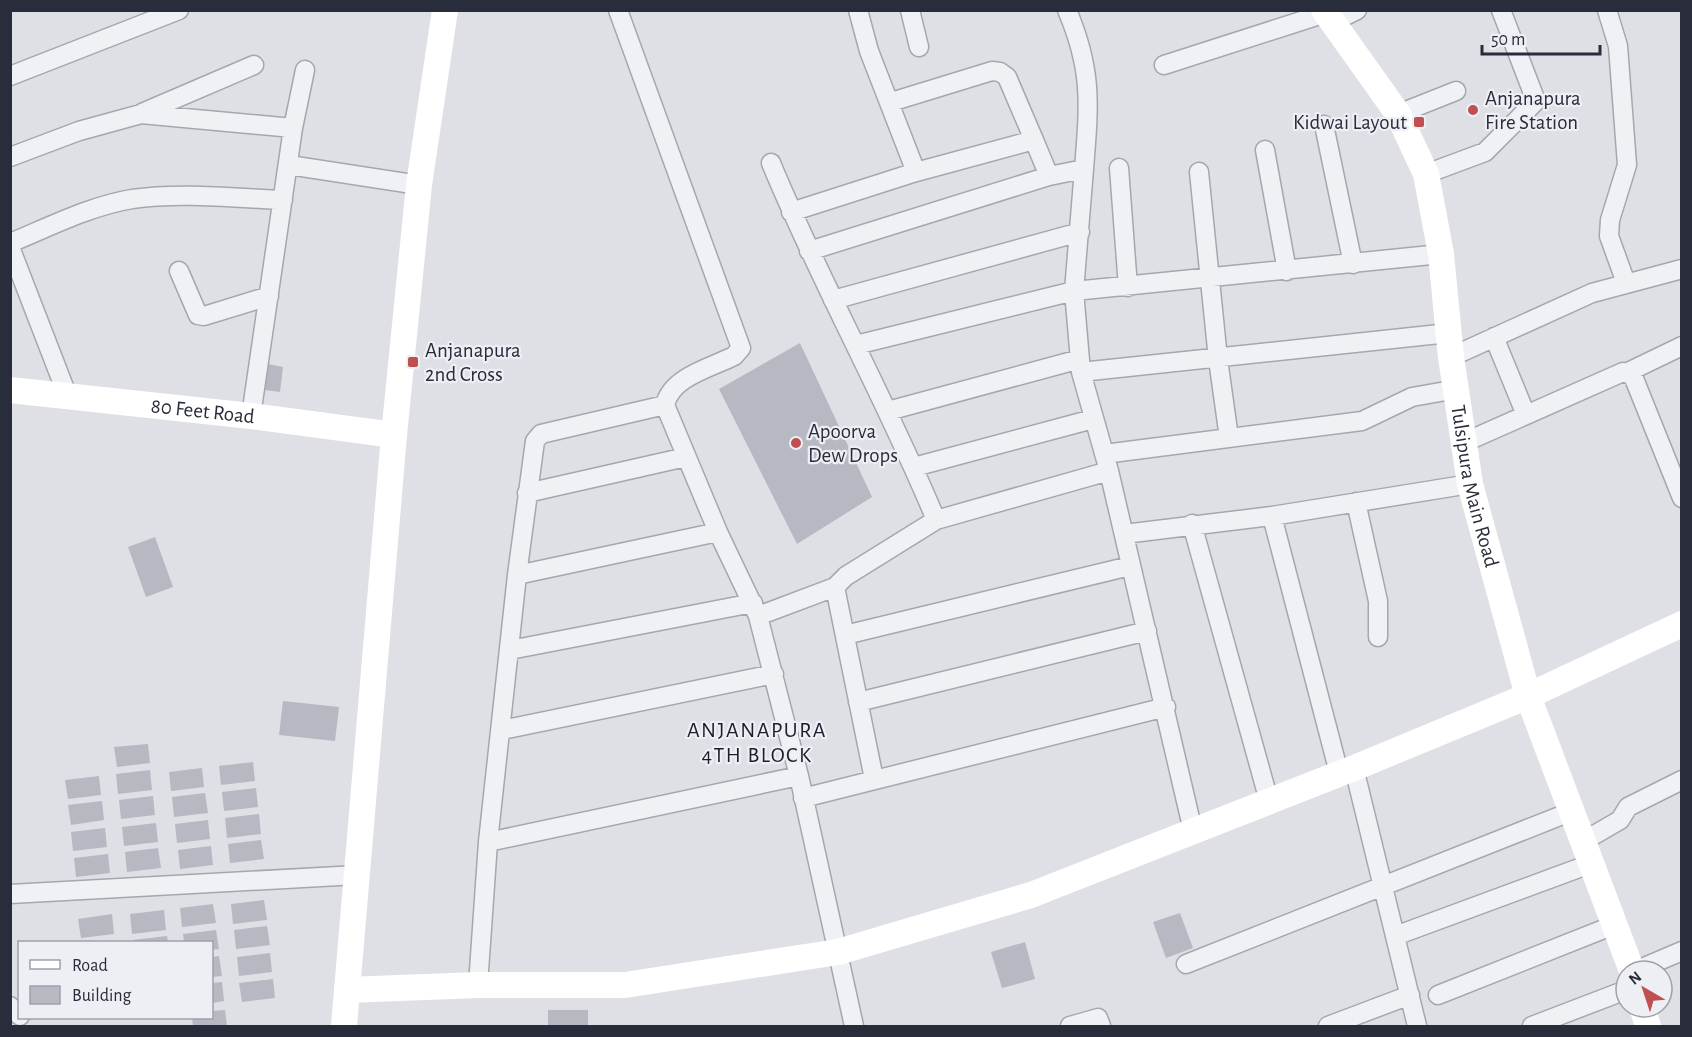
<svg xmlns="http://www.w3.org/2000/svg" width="1692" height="1037" viewBox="0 0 1692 1037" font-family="'Alegreya Sans',sans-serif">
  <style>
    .building { fill: #b6b9c2 }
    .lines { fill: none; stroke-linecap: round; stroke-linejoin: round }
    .street-casing { stroke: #a4a7af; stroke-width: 21 }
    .street { stroke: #f0f1f5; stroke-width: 18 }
    .secondary { stroke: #fff; stroke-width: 26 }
    .poi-dot { fill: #bf4f50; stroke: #edeff4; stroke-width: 2 }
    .labels { text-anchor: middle; stroke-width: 4.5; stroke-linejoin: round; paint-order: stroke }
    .poi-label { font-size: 21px; fill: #292d3b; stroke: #edeff4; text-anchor: start }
    .street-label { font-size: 21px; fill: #292d3b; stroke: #edeff4 }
    .neighbourhood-label { font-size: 22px; letter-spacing: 1.5px; fill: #1b1e2c; stroke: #edeff4 }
  </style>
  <rect width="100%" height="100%" fill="#dee0e6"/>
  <path class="building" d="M800,343l72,154 -75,47 -78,-155z
    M268,364l15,3 -3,25 -15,-2z
    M155,537l18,50 -27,10 -18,-50z
    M283,701l56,6 -4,34 -56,-6z
    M148,744l2,19 -33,4 -3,-20z
    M253,762l2,19 -34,4 -2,-19z
    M202,768l2,19 -33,4 -2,-19z
    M150,770l2,20 -34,4 -2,-20z
    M99,776l2,19 -33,4 -3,-19z
    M256,788l2,19 -34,4 -2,-19z
    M205,793l3,20 -34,4 -2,-20z
    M153,796l2,19 -34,4 -2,-19z
    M102,801l2,19 -33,5 -3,-20z
    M259,814l2,20 -34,4 -2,-20z
    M208,820l2,19 -33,4 -2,-19z
    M156,823l2,19 -34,4 -2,-19z
    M105,828l2,19 -34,4 -2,-19z
    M261,840l3,19 -34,4 -2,-19z
    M211,846l2,19 -33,4 -2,-19z
    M158,848l3,20 -34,4 -2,-20z
    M108,854l2,19 -34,4 -2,-19z
    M264,900l3,20 -34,4 -2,-20z
    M213,904l3,19 -34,4 -2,-19z
    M164,910l2,20 -34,4 -2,-20z
    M1180,913l13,35 -27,10 -13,-36z
    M112,914l2,20 -33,4 -3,-19z
    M267,926l3,19 -34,4 -2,-19z
    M216,930l3,19 -7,1v-8h-28l-1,-8z
    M167,936l1,6h-34l-1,-2z
    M1025,942l10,37 -33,9 -11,-36z
    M270,953l2,19 -33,4 -2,-19z
    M219,956l3,20 -10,1v-20z
    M273,979l2,19 -33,4 -3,-19z
    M222,982l2,19 -12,2v-20z
    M225,1010l2,16h-34l-1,-8h20v-7z
    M548,1010h40v16h-40z"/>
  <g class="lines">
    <g class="street-casing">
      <path id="street" d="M618,10l123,338 -7,8c-24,12 -63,21 -69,49l53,127 40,84 41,160 55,250
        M858,10l11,41 47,121
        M910,10l9,37
        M1067,10c26,61 22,95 17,159
        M1607,10l11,36 9,119 -17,55 -1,16 17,47
        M1333,22l24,-12
        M1164,65l162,-52
        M10,76l169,-66
        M891,102l101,-31 8,1 7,5 27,63
        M142,113l112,-48
        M1398,114l58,-23
        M1324,125l29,139
        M1265,150l22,121
        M10,157l69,-26 62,-17 152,14
        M289,165l130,20
        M1119,168l9,119
        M1199,172l19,187 11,79
        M1426,174l59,-22 51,-51 -35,-91
        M791,212l125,-40 118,-32 15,36
        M10,243c39,-16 80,-37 122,-44 49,-7 102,-1 151,1
        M10,247l58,150
        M809,251l240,-75 35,-7 -10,122 7,81 28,99 84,360
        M179,271l19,44 6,1 65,-20
        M833,300l247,-68
        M1494,337l32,78
        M856,345l218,-54 367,-37
        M1451,357l141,-64 90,-24
        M1081,372l368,-39
        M1628,372l54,-26
        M888,411l192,-52
        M251,416l42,-288 12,-58
        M1463,443l160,-71 10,4 49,122
        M1104,454l258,-33 50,-24 45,-8
        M914,467l179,-48
        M527,493l159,-36
        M1356,502l22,99v36
        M1272,516l67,257
        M936,520l173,-49
        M1192,524l77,277
        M1124,534l148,-18 198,-32
        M517,575l201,-43
        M835,587l39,192
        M758,616l77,-29 11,-11 90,-56c-50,-121 -115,-236 -165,-357
        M845,635l285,-69
        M510,650l243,-47
        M858,702l289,-71
        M502,730l272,-56
        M1354,768l63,258
        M803,798l363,-91
        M488,842l311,-66
        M1582,842l38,-22 8,-13 54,-27
        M10,894l347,-19
        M1395,936l195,-72
        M1186,964l384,-152
        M1635,971l47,-20
        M478,985l10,-143 29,-267 18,-134 6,-7 124,-29
        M1438,995l176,-70
        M10,1006l10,10
        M1070,1026l28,-8 3,8
        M1328,1026l82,-31
        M1532,1026l94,-36"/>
    </g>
    <use href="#street" class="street"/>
    <g class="secondary">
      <path id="s1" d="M1324,10l74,104 28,60 15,80 10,103 19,127 58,212 104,275"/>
      <path id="s2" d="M10,390l241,26 143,19"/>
      <path d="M347,990l131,-5h147l213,-33 193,-57 323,-127 174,-72 154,-72"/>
      <path d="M1642,1007l6,19"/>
      <path d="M344,1026l50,-591 25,-250 26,-175"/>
    </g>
  </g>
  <g class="poi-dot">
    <circle cx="1473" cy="110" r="6"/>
    <rect x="1413" y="116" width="12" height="12" rx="3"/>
    <rect x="407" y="356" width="12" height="12" rx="3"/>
    <circle cx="796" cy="443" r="6"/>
  </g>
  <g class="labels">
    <g class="poi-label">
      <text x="1485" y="105">Anjanapura<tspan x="1485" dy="24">Fire Station</tspan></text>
      <text x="1407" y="129" text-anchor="end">Kidwai Layout</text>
      <text x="425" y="357">Anjanapura<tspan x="425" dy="24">2nd Cross</tspan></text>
      <text x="808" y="438">Apoorva<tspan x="808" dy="24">Dew Drops</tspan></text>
    </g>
    <g class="street-label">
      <text dy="7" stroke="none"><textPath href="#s2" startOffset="194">80 Feet Road</textPath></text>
      <text dy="7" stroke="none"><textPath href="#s1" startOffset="510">Tulsipura Main Road</textPath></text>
    </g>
    <g class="neighbourhood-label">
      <text x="757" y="737">ANJANAPURA<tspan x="757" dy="25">4TH BLOCK</tspan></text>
    </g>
  </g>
  <rect width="1692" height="1037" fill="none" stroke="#292d3b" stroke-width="24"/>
  <rect x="18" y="941" width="195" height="78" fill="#edeff4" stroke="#9fa1aa" stroke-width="1.5"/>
  <rect x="30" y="960" width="30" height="9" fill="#ffffff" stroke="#9fa1aa" stroke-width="1.5"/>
  <text x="72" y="971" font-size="18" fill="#292d3b">Road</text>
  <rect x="30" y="986" width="30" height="18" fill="#b6b9c2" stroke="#9fa1aa" stroke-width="1.5"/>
  <text x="72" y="1001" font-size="18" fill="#292d3b">Building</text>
  <g transform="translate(1644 989) rotate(321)"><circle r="28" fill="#edeff4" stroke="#9fa1aa" stroke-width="1.5"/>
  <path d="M0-4.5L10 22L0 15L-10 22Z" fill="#bf4f50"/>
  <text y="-9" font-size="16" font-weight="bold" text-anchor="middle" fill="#292d3b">N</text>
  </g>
  <path d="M1482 45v9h118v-9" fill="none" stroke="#292d3b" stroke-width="3"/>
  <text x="1491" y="45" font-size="18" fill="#292d3b" stroke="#edeff4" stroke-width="4.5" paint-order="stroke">50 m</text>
</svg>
